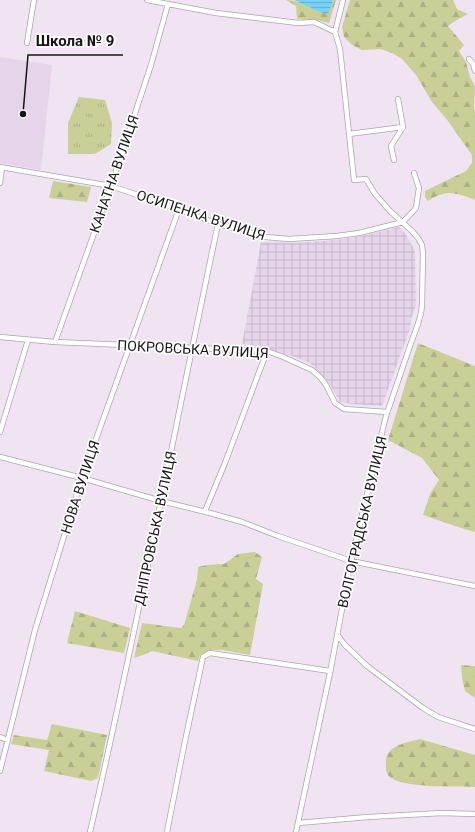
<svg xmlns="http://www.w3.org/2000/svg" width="475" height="832" viewBox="0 0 475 832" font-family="Roboto,sans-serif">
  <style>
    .built { fill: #e6d5ea }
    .industrial { fill: url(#industrial-grid) }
    .grass { fill: url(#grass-tufts) }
    .forest { fill: url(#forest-firs) }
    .water { fill: url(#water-rules) }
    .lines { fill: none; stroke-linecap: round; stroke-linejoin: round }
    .street-casing { stroke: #aea3b1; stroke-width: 6 }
    .street { stroke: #fff; stroke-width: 4.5 }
    .labels { text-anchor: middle; stroke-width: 3.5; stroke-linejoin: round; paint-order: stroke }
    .street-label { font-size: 14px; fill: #181419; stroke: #fff }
    .leader { fill: none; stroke: #181419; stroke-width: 1.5 }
    .callout-dot { fill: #181419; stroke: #fff; stroke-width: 1.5 }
    .callout-label { font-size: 15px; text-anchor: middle; font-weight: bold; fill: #181419; stroke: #fff; stroke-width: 3.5; stroke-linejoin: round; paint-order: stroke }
  </style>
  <defs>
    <pattern id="industrial-grid" width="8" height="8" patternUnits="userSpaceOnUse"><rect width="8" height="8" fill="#e6d5ea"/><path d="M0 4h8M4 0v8" fill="none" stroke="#c5b6c8"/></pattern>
    <pattern id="grass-tufts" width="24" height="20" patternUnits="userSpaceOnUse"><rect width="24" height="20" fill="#c9cf97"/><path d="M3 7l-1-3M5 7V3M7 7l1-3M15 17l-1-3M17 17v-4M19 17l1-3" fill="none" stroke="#acb182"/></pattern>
    <pattern id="forest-firs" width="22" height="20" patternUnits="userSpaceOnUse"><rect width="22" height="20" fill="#c9cf97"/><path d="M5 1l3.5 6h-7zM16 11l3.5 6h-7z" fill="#acb182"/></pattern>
    <pattern id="water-rules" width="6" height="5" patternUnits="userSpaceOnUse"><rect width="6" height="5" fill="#75d1f6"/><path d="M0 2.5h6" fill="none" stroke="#64b3d2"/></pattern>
  </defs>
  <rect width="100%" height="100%" fill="#f0e4f3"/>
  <path class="built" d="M0,57l52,8 -11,105 -41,-7z"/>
  <path class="industrial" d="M399,227l5,5 6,9 5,10 1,55 -5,13v7l-29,80 -30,-2 -12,-2 -11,-19 -19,-20 -21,-8 -26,-7 -21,-4 19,-102 33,1 42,-3 26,-4z"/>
  <path class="grass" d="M79,97l26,3 7,23 -1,21 -16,10h-27v-31z"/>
  <path class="forest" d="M286,0c15,0 27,10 42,13l5,-12 -1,-1h4l-7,23 -12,-3 -20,-1 -1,-13z
    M350,0h103l4,9 11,5 -13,7 -7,5 16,19 -5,6 7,11 4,15 5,9 -1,23 1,1v90c-7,-3 -18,-7 -26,-7 -7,0 -15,4 -21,8l-3,-4v-6l41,-20 6,-8v-8l-24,-34 -16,-19 -16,-27 -14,-16 -8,-5 -13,-5 -19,1 -10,-5 -8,-8 -2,-10z
    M53,181l38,6 -4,15 -38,-4z
    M418,343l57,23v166l-11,-3 -41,-14 7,-21 9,-14 -17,-22 -34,-18z
    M255,552l7,5 -6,22 7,5 -13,71 -27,-5h-13l-10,5 -2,6 -46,-10 -9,4 -9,3 8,-35 39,5 3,-3 13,-45 1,-13 9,-2 17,-1 14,-10z
    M75,611l55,17 -6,25 -57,-10z
    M461,665l14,1v32l-10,-7 -3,-13z
    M52,724l55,11 -9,43 -7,3 -47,-10 5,-21 -38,-6 3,-9 33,5z
    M420,739l55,16v32c-18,-1 -77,2 -87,-12 -3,-3 -2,-10 -2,-15 2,-15 22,-18 34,-21z"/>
  <path class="water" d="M294,0h38l1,1 -5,13 -8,-2z"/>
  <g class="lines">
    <g class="street-casing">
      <path id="street" d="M147,0l69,13 82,10 16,-1 21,10
        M27,43l7,-43
        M469,59l4,5 2,7
        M349,134l54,-7
        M394,160l-3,-14 12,-19 -5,-28
        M0,167l111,19 68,23 39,15 48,13 23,2 48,-3 22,-3 44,-11
        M0,183l2,-16
        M403,222l13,-14 3,-20 -5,-15
        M0,337l55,5 212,9 14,5 31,14 8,7 6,8 9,18 9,6 43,3
        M55,342l56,-156 40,-121 17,-61
        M0,432l28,-92
        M0,457l82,21 79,23 49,12 32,9 36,14 73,25 124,25
        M205,511l20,-48 42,-112
        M337,634l7,10 23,22 56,42 15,9 37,12
        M0,737l8,3
        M0,771l35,-141 47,-152 97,-269
        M298,823l70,-6 74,-4 33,1
        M90,832c47,-202 85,-406 128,-608
        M167,832l17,-86 19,-89 7,-4 120,18
        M296,832l34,-159 21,-112 12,-50 23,-95 25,-73 7,-19 3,-11 1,-8 1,-51 -1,-9 -4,-7 -6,-7 -22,-20 -15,-17 -9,-15 -12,1 -14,-131 -5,-17 8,-32"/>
    </g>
    <use href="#street" class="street"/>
  </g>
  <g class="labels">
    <g class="street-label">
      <text transform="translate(114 174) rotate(-71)" y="5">КАНАТНА ВУЛИЦЯ</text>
      <text transform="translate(201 215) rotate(18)" y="5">ОСИПЕНКА ВУЛИЦЯ</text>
      <text transform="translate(193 349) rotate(3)" y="5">ПОКРОВСЬКА ВУЛИЦЯ</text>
      <text transform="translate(80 487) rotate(-72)" y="5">НОВА ВУЛИЦЯ</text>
      <text transform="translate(362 522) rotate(-77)" y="5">ВОЛГОГРАДСЬКА ВУЛИЦЯ</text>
      <text transform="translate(155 528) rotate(-78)" y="5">ДНІПРОВСЬКА ВУЛИЦЯ</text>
    </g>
  </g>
  <path class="leader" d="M23 114L28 55H123"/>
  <circle class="callout-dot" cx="23" cy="114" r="4"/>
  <g class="callout-label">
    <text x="75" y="46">Школа № 9</text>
  </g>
</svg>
